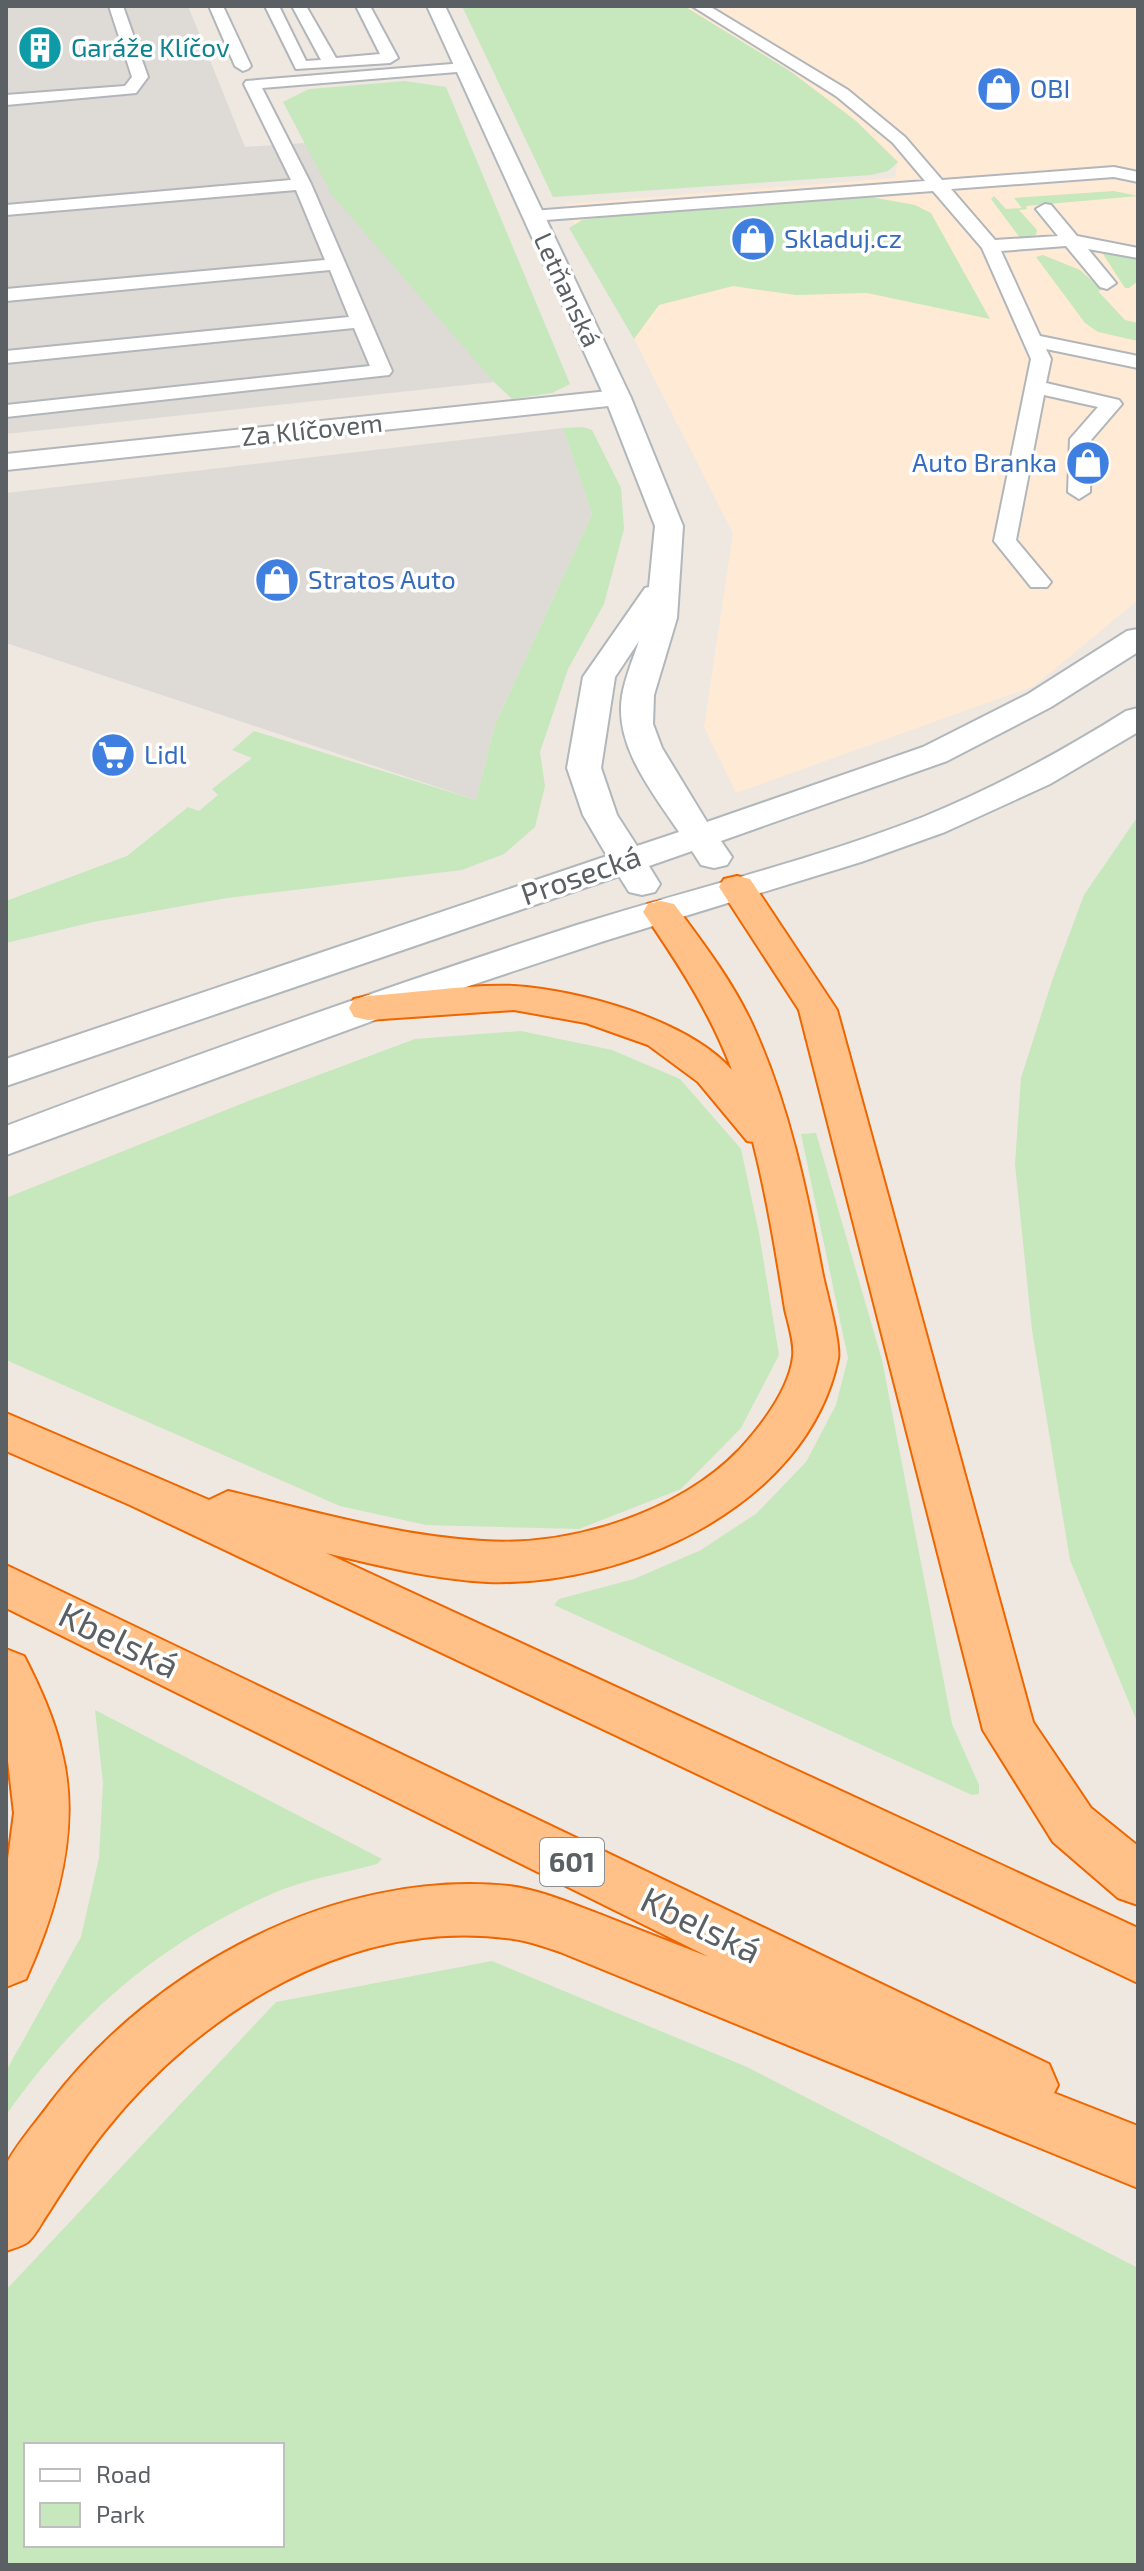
<svg xmlns="http://www.w3.org/2000/svg" width="1144" height="2571" viewBox="0 0 1144 2571" font-family="'Exo 2',sans-serif">
  <style>
    .commercial { fill: #ffead5 }
    .industrial { fill: #dedad6 }
    .green { fill: #c7e7bc; fill-rule: evenodd }
    .lines { fill: none; stroke-linecap: round; stroke-linejoin: round }
    .lane-casing { stroke: #b2b6ba; stroke-width: 4 }
    .street-casing { stroke: #b2b6ba; stroke-width: 4 }
    .secondary-casing { stroke: #b1b7ba; stroke-width: 4 }
    .highway-casing { stroke: #ef6600; stroke-width: 4 }
    .lane { fill: #fff; fill-rule: evenodd }
    .street { fill: #fff; fill-rule: evenodd }
    .secondary { fill: #fff; fill-rule: evenodd }
    .highway { fill: #ffc187; fill-rule: evenodd }
    .labels { text-anchor: middle; stroke-width: 7; stroke-linejoin: round; paint-order: stroke }
    .far-culture-label { font-size: 26px; fill: #0d838f; stroke: #fff; text-anchor: start }
    .far-shop-label { font-size: 26px; fill: #366cbe; stroke: #fff; text-anchor: start }
    .far-street-label { font-size: 26px; fill: #5a6063; stroke: #fff }
    .shield { fill: #fff; stroke: #8c9092; stroke-width: 2 }
    .shield-label { font-size: 28px; font-weight: bold; fill: #5a6063 }
    .street-label { font-size: 30px; fill: #5a6063; stroke: #fff }
    .near-street-label { font-size: 36px; fill: #5a6063; stroke: #fff }
  </style>
  <rect width="100%" height="100%" fill="#eee8e1"/>
  <path class="commercial" d="M684,6h454v594l-104,86 -298,107 -32,-66 29,-194 -168,-329 330,-26 3,-16 -42,-41 -66,-50z"/>
  <path class="industrial" d="M6,6h182l57,141 60,-4 189,239 -488,52z
    M563,428l29,86 -97,211 -19,75 -470,-157v-150z"/>
  <path class="green" d="M462,6h222l106,65 66,50 42,41 -10,9 -17,4 -318,22z
    M405,81l41,6 124,297 -18,9 -40,6 -18,-17 -162,-187 -49,-93 26,-13z
    M1114,191l24,5 -112,10 1,3 -8,1 18,20 -1,5 -16,3 -29,-39 3,-3 12,13 16,-1 -8,-10z
    M871,197l44,8 16,8 59,106 -123,-26 -71,2 -63,-9 -74,19 -25,34 -65,-111 13,-8 22,-3z
    M1101,251l37,8v22l-9,7h-4z
    M1043,255l37,15 22,20 -4,1 27,29 13,3v18l-40,-9 -13,-9 -49,-66z
    M583,427l9,3 29,58 3,41 -20,75 -36,65 -28,83 5,34 -10,41 -31,27 -42,16 -235,28 -134,24 -87,21v-42l121,-45 61,-49 11,4 19,-16 -6,-6 40,-31 -20,-8 22,-19 222,69 19,-75 97,-211 -29,-86z
    M1138,816v908l-68,-164 -38,-230 -17,-166 6,-86 32,-100 31,-83z
    M521,1031l91,19 68,29 61,70 18,84 20,122 -38,73 -60,61 -102,40 -153,-4 -86,-19 -334,-146v-162l245,-98 164,-61z
    M816,1133l66,227 70,364 27,61v9l-7,1 -418,-190 5,-6 75,-20 67,-29 56,-37 49,-51 30,-57 12,-47 -47,-224z
    M95,1710l287,149 -5,5c-33,9 -70,15 -101,28 -115,50 -198,121 -270,223v-44l75,-134 18,-79 4,-75z
    M492,1961l255,106 391,201v297h-1132v-275l270,-288zM26,2445h256v100h-256z"/>
  <g class="lines">
    <g class="lane-casing">
      <path id="lane" d="M109,6h14l25,71 -12,16 -130,12v-10l119,-9 7,-9z
        M209,6h14l28,60 -3,3 -5,2 -8,-5z
        M265,6h14l27,55 15,-1 -29,-54h14l30,52 44,-4 -24,-48h14l28,52 -8,5 -94,6z
        M692,6h17l139,84 57,47 37,43 172,-13 24,5v10l-24,-5 -163,12 44,51 63,-4 -22,-27 9,-5 6,1 26,31 61,12v10l-50,-9 28,34 -9,6 -7,-2 -34,-41 -65,5 39,85 98,20v12l-92,-19 5,10 -5,24 73,17 3,4 -31,36 -1,52 -11,7 -11,-7 2,-53 28,-32 -54,-12 -28,145 35,42 -4,5h-16l-37,-46 37,-182 -49,-111 -49,-57 -401,30 -9,-5 9,-5 393,-30 -32,-38 -57,-47z
        M464,63l5,2v6l-207,17 49,96 81,187 -3,4 -383,42v-12l364,-39 -16,-38 -348,35v-12l343,-34 -19,-47 -324,31v-12l319,-29 -29,-70 -290,25v-10l285,-25 -47,-96 2,-3z"/>
    </g>
    <g class="street-casing">
      <path id="street" d="M618,390l9,2 4,6 -4,6 -621,66v-16z"/>
    </g>
    <g class="secondary-casing">
      <path id="secondary" d="M427,6h18l186,392 52,128 -6,92 -23,77 -1,29 9,24 45,74 216,-75 105,-53 99,-63 11,-2v23l-87,55 -104,54 -226,80 11,16 -5,8 -13,3 -13,-3 -9,-14 -43,15 11,18 -5,8 -13,3 -13,-3 -10,-16 -613,210v-27l601,-203 -24,-41 -16,-47 16,-91 62,-89 4,-1 6,-61 -50,-128zM639,641c-6,18 -14,37 -17,55 -8,50 31,97 57,136l-42,14 -20,-31 -16,-47 14,-91z
        M1138,708v24l-88,52 -105,48 -84,30 -257,79 -147,49 -451,165v-29c189,-71 379,-139 571,-201 115,-36 233,-64 346,-108 71,-29 138,-65 203,-106z"/>
    </g>
    <g class="highway-casing">
      <path id="highway" d="M737,876l13,3 87,131 196,712 58,86 47,38v59l-20,-7 -65,-56 -70,-112 -184,-720 -80,-123 5,-8z
        M661,901l13,3c29,39 59,78 79,122 36,79 54,165 70,250 4,18 18,68 15,83 -31,148 -213,228 -351,223 -54,-3 -108,-16 -161,-29l812,375v55l-1008,-478 -124,-54v-38l203,87 19,-9c84,20 169,45 255,50 87,6 195,-28 256,-91 22,-24 50,-60 54,-93 2,-14 -5,-34 -8,-48 -9,-56 -18,-112 -32,-167l-6,-1 -49,-59 -50,-37 -62,-22 -72,-13 -146,10 -14,-3 -5,-9 5,-9 14,-3c45,-3 103,-12 146,-10 65,4 174,34 218,84 -22,-58 -54,-107 -89,-158l5,-8z
        M6,1565l1043,499 9,21 -4,8 84,33v62l-578,-236c-15,-5 -31,-11 -47,-13 -160,-23 -313,72 -409,193 -20,25 -38,53 -55,80 -6,8 -13,23 -21,30 -5,4 -16,7 -22,9 0,-20 -5,-67 0,-85 4,-14 35,-50 45,-64 103,-135 285,-233 458,-216 32,4 63,18 93,29 35,14 71,28 107,42l-703,-349z
        M6,1649l18,7c15,29 31,64 38,97 19,76 -5,157 -36,226l-20,8v-113l8,-61 -8,-69z"/>
    </g>
    <use href="#lane" class="lane"/>
    <use href="#street" class="street"/>
    <use href="#secondary" class="secondary"/>
    <use href="#highway" class="highway"/>
  </g>
  <defs>
    <g id="building-disc" transform="scale(2.3)"><circle r="9.5" fill="#0f9aa8" stroke="#fff"/><path d="M-4-6H4V6H1V3H-1V6H-4ZM-2.5-4.3h1.7v1.8h-1.7ZM.8-4.3h1.7v1.8H.8ZM-2.5-1h1.7V.8h-1.7ZM.8-1h1.7V.8H.8Z" fill="#fff"/></g>
    <g id="shop-disc" transform="scale(2.3)"><circle r="9.5" fill="#3f7fe0" stroke="#fff"/><path d="M-5-2.5h2.3a2.7 3.5 0 0 1 5.4 0H5L5.5 6h-11ZM-1.5-2.5h3a1.5 2.3 0 0 0-3 0Z" fill="#fff"/></g>
    <g id="supermarket-disc" transform="scale(2.3)"><circle r="9.5" fill="#3f7fe0" stroke="#fff"/><path d="M-6-5.5h2.5l.6 2H6L4.5 2H-2.5L-4.4-4H-6ZM-1.5 3.2a1.3 1.3 0 1 0 .1 0ZM3 3.2a1.3 1.3 0 1 0 .1 0Z" fill="#fff"/></g>
  </defs>
  <g fill-rule="evenodd">
    <use href="#building-disc" x="40" y="48"/>
    <use href="#shop-disc" x="999" y="89"/>
    <use href="#shop-disc" x="753" y="239"/>
    <use href="#shop-disc" x="1088" y="463"/>
    <use href="#shop-disc" x="277" y="580"/>
    <use href="#supermarket-disc" x="113" y="755"/>
  </g>
  <g class="labels">
    <g class="far-culture-label">
      <text x="71" y="57">Garáže Klíčov</text>
    </g>
    <g class="far-shop-label">
      <text x="1030" y="98">OBI</text>
      <text x="784" y="248">Skladuj.cz</text>
      <text x="1057" y="472" text-anchor="end">Auto Branka</text>
      <text x="308" y="589">Stratos Auto</text>
      <text x="144" y="764">Lidl</text>
    </g>
    <g class="far-street-label">
      <text transform="translate(567 290) rotate(65)" y="9">Letňanská</text>
      <text transform="translate(312 430) rotate(-6)" y="9">Za Klíčovem</text>
    </g>
    <rect class="shield" x="540" y="1838" width="64" height="48" rx="6"/>
    <g class="shield-label">
      <text x="572" y="1872">601</text>
    </g>
    <g class="street-label">
      <text transform="translate(581 876) rotate(-19)" y="10">Prosecká</text>
    </g>
    <g class="near-street-label">
      <text transform="translate(119 1640) rotate(26)" y="13">Kbelská</text>
      <text transform="translate(701 1925) rotate(26)" y="13">Kbelská</text>
    </g>
  </g>
  <rect width="1144" height="2571" fill="none" stroke="#5a6063" stroke-width="16"/>
  <rect x="24" y="2443" width="260" height="104" fill="#ffffff" stroke="#bdbfc1" stroke-width="2"/>
  <rect x="40" y="2469" width="40" height="12" fill="#ffffff" stroke="#bdbfc1" stroke-width="2"/>
  <text x="96" y="2483" font-size="24" fill="#5a6063">Road</text>
  <rect x="40" y="2503" width="40" height="24" fill="#c7e7bc" stroke="#bdbfc1" stroke-width="2"/>
  <text x="96" y="2523" font-size="24" fill="#5a6063">Park</text>
</svg>
